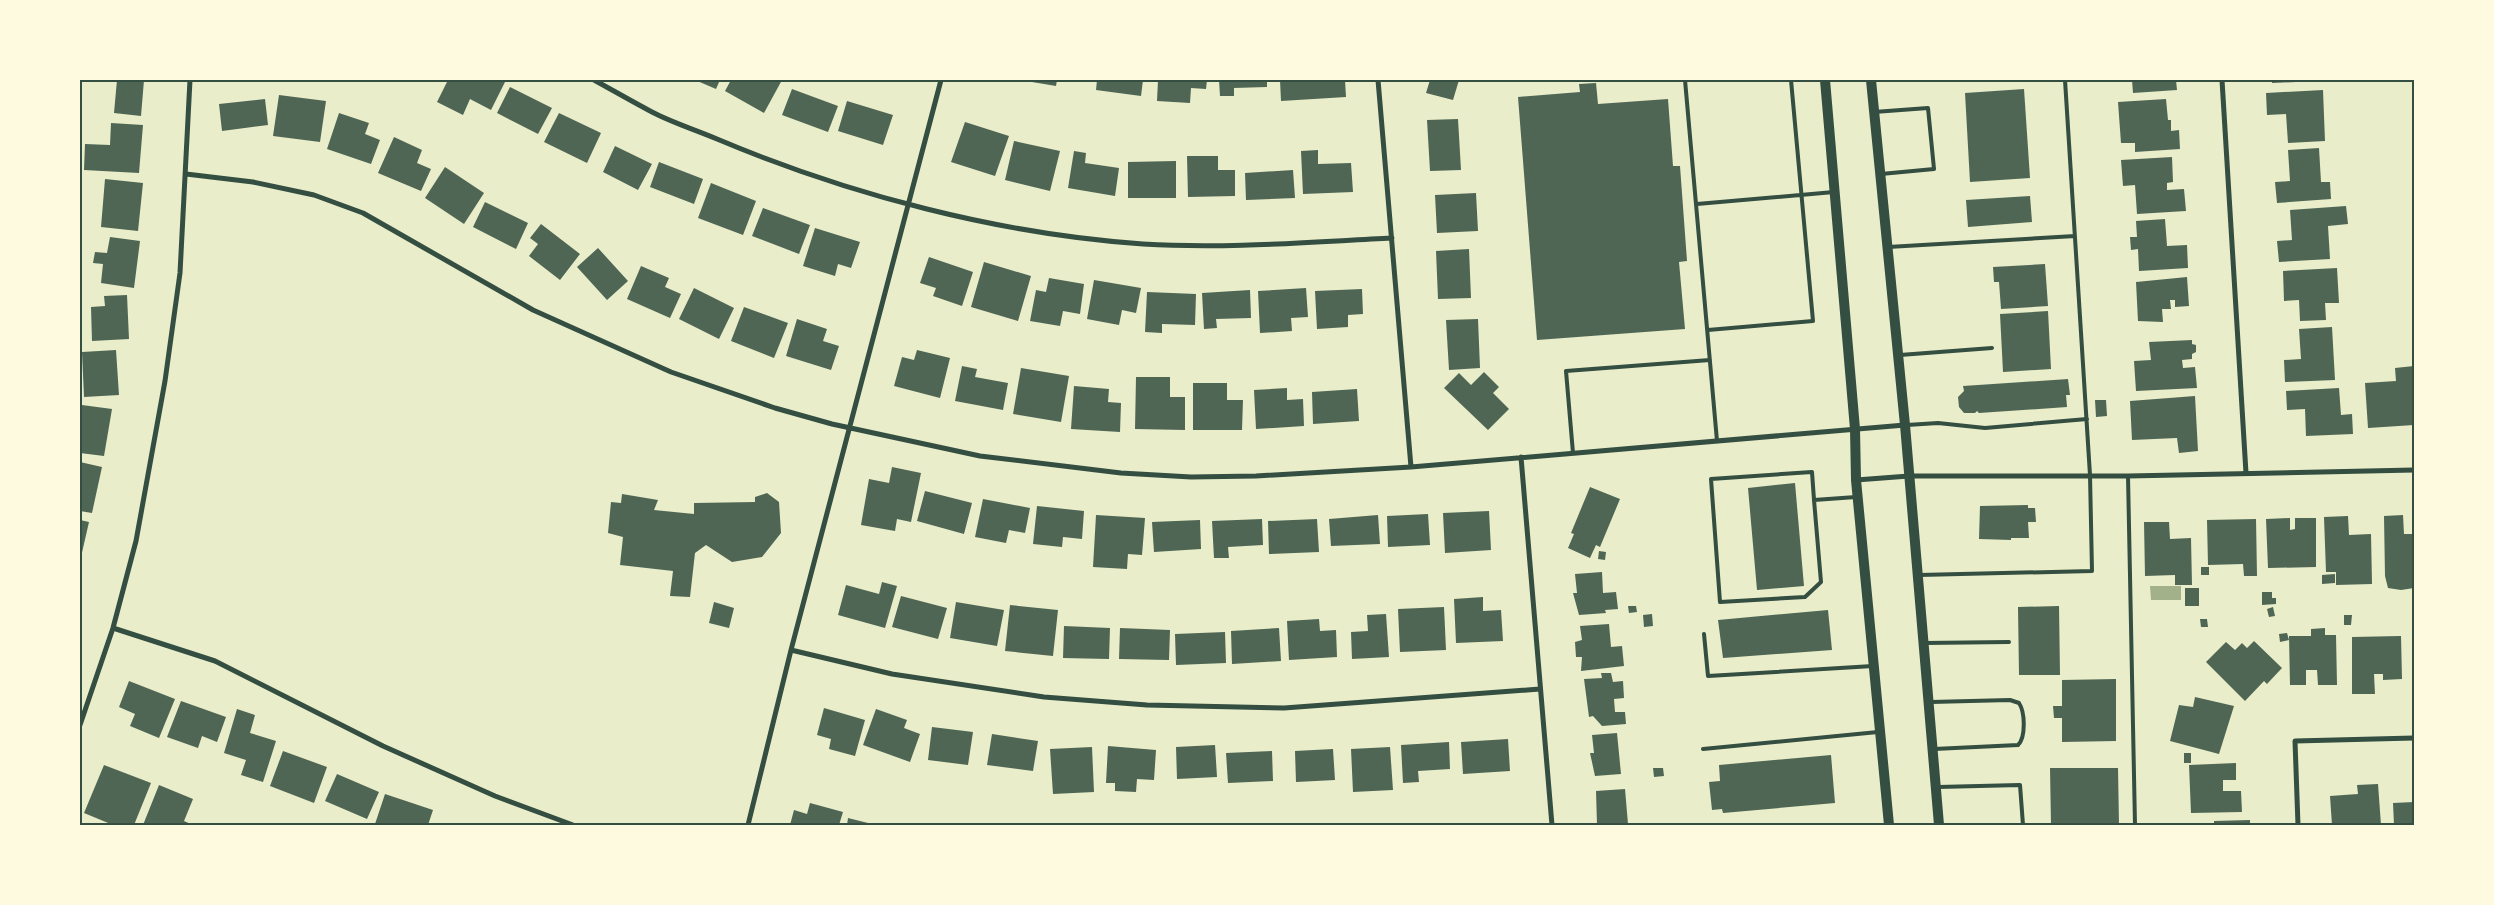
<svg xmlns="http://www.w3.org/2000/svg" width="2494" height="905" viewBox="0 0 2494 905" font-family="'Varela Round',sans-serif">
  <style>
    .water { fill: #a3b18a }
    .building { fill: #4f6655 }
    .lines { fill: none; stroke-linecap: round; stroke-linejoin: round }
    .service { stroke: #344e41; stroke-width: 4 }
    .minor { stroke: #344e41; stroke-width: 5 }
    .secondary { stroke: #344e41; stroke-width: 10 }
    .neatline { fill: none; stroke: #344e41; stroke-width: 2 }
  </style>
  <rect width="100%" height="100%" fill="#e9edc9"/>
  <path class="water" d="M2150,586h31v14h-30z"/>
  <path class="building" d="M117,80h27l-3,36 -27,-3z
    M448,80h58l-15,30 -21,-11 -7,16 -26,-13z
    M695,80h25l-4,9z
    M731,80h51l-18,33 -39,-22z
    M1032,80h25l-1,6 -24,-4z
    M1097,80h46l-2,16 -45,-6z
    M1158,80h49l-1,9 -15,-1 -1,15 -33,-2z
    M1219,80h48v7l-33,1v8h-14z
    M1280,80h65l1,17 -65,4z
    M1430,80h29l-6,20 -27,-7z
    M2132,80h44l1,10 -44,3z
    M2272,80h24v2l-24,1z
    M1596,83l2,21 70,-5 5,67h7l7,95 -8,1 6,67 -148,11 -19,-243 62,-5 -1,-8z
    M510,87l42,21 -14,26 -41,-21z
    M792,89l46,17 -10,26 -46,-17z
    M2024,89l6,89 -60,4 -5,-89z
    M2323,90l2,51 -37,2 -2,-29 -19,1 -1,-22z
    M279,95l47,6 -6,41 -47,-6z
    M265,99l3,26 -46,6 -3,-27z
    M2166,99l2,21h3v11l8,-1 1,19 -45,3v-9h-14l-3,-41z
    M847,101l46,14 -10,30 -45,-14z
    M339,113l30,10 -4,11 15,6 -9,24 -44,-15z
    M559,113l42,20 -14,30 -43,-21z
    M1458,119l3,51 -31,1 -3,-51z
    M965,122l44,14 -14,40 -44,-14z
    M111,123l32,2 -4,48 -55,-3 1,-26 25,1z
    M394,137l28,13 -5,13 14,6 -10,22 -43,-18z
    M1014,141l46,10 -10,40 -45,-11z
    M615,146l37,18 -14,26 -35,-18z
    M2319,148l2,34h9l1,17 -54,4 -2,-21 15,-1 -2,-31z
    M1318,150v14l33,-1 2,29 -50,2 -2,-43z
    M1074,151l12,2 -1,10 34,5 -4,28 -47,-8z
    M1187,156h31v14h17v26l-47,1z
    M2172,157l1,25 -6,1v7l17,-1 2,22 -49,3 -2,-29 -12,1 -2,-26z
    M1176,161v37h-48v-36z
    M659,162l44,17 -9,25 -44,-17z
    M445,167l39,26 -20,31 -39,-26z
    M1293,170l2,28 -49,2 -1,-27z
    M105,179l38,4 -5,48 -37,-4z
    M711,183l45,18 -13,34 -45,-17z
    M1476,193l2,38 -41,2 -2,-38z
    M2030,196l2,26 -64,5 -2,-27z
    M485,202l43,21 -12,26 -43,-22z
    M2346,206l2,18 -20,2 2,33 -51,3 -2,-21 15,-1 -2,-30z
    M763,208l47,17 -11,29 -47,-18z
    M2165,219l2,27 20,-1 1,23 -49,3 -1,-22 -7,1 -1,-13h7l-1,-16z
    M541,224l39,30 -20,26 -31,-24 9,-12 -8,-6z
    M815,228l45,14 -9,26 -13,-4 -3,12 -32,-10z
    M110,237l30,4 -6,47 -33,-5 2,-19 -10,-1 2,-11 12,1z
    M598,248l30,33 -21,19 -30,-33z
    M1469,249l2,49 -33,1 -2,-48z
    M929,257l44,15 -11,34 -29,-10 3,-8 -16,-5z
    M984,262l47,14 -13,45 -47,-14z
    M2045,264l3,42 -47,3 -2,-27h-5l-1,-15z
    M641,266l28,12 -4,9 16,7 -11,24 -43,-19z
    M2337,268l2,35h-14l1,17 -26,1 -1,-21 -15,1 -1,-30z
    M2187,277l2,29 -14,1v-7h-5l1,9h-9l1,13 -25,-1 -2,-39z
    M1049,278l35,6 -4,30 -17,-3 -3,15 -30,-5 6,-31 10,2z
    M1094,280l47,8 -5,25 -14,-3 -3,15 -32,-6z
    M694,288l40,20 -15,31 -40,-20z
    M1306,288l2,29 -17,1 1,13 -32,2 -2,-42z
    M1362,289l1,25 -15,1v12l-31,2 -2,-38z
    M1250,290l1,28 -35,1 1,9 -13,1 -2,-36z
    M1147,292l49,2 -1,31 -33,-1v9l-17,-1z
    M127,295l2,44 -37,2 -1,-34 14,-1 -1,-10z
    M744,307l44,16 -14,35 -43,-17z
    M2048,311l3,58 -48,3 -3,-58z
    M797,319l30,10 -4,12 16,5 -8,24 -45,-14z
    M1478,319l2,49 -31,2 -3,-50z
    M2332,327l3,53 -50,2 -1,-22 17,-1 -2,-30z
    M2192,340v4l4,1v7l-4,2v5l-10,1 1,8 12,-1 2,21 -61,3 -2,-30 17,-1 -2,-18z
    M116,350l3,45 -35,2 -2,-45z
    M917,350l33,8 -10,40 -46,-12 8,-29 12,3z
    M962,366l15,3 -2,8 33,6 -5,27 -48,-9z
    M2414,366v59l-46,3 -3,-45 31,-2 -1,-13z
    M1021,368l48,8 -8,46 -48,-8z
    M1484,372l15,15 -6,6 16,16 -21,21 -44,-42 15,-15 12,12z
    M1136,377h34v20h15v33l-50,-1z
    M2068,379l2,16h-4l1,12 -88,6 -2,-2 -2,2h-11l-5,-6 -1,-10 6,-6 -1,-5z
    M1193,383h34v17h16l-1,30h-49z
    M1074,386l35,3 -1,13 13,1 -1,29 -49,-3z
    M1287,388v12l16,-1 1,27 -48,3 -2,-39z
    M2339,388l2,27 11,-1 1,20 -47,2 -1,-27 -18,1 -1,-19z
    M1357,389l2,32 -46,3 -1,-32z
    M2195,396l3,55 -19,2 -2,-15 -45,2 -2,-39z
    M2095,400h11l1,16 -11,1z
    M82,405l30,4 -8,47 -24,-3z
    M80,462l22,5 -10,46 -12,-2z
    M892,467l29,6 -10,49 -14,-3 -2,12 -34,-6 8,-46 20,4z
    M1795,483l9,103 -47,4 -9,-102z
    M1590,487l30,12 -20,48 -4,-2 -6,13 -22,-10 6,-14 -3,-1z
    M925,491l47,12 -8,31 -47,-13z
    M767,493l12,9 2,31 -19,24 -30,5 -26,-17 -11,8 -5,44 -20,-1 3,-25 -53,-6 3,-28 -15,-4 3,-31 10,1 1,-9 36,6 -4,10 40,4v-11l61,-1v-5z
    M983,499l47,9 -5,25 -16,-3 -3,13 -31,-6z
    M2028,505v3h7l1,14h-8l1,16h-18v2l-32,-1 1,-33z
    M1037,506l47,5 -2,28 -19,-2 -1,10 -29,-3z
    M1489,511l2,39 -46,3 -2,-40z
    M1428,514l2,31 -42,2 -1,-31z
    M1096,515l49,3 -3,37 -14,-1 -1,15 -34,-2z
    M1378,515l2,29 -49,2 -2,-27z
    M2403,515l1,19h10v54l-13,2 -13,-2 -3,-12 -1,-60z
    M2348,516l1,19 22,-1 1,50 -36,1v-13h-10l-2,-55z
    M2290,518v12l5,-1v-11h21v49l-48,1 -2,-49z
    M1262,519l1,26 -35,2 1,11h-15l-2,-37z
    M1317,519l2,33 -50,2 -1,-33z
    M2256,519l1,57h-13l-1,-12 -35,1 -1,-45z
    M80,520l9,2 -8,35h-1z
    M1200,520l1,29 -47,3 -2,-30z
    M2144,522h25l1,17 21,-1 1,47h-17v-10l-30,1z
    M1599,551l7,1 -1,8 -7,-1z
    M2201,567h8v8h-8z
    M1602,572l1,21 13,-1 2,17 -13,1 1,3 -27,2 -6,-22h4l-2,-19z
    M2335,574v9l-13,1v-9z
    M882,582l15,4 -12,42 -47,-13 8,-30 33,9z
    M2185,588h14v18h-14z
    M2262,592h10v6h4v6l-14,1z
    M901,596l46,12 -9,31 -46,-12z
    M1483,597v14l18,-1 2,31 -47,2 -2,-44z
    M714,602l20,6 -5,20 -20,-5z
    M956,602l48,8 -7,36 -47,-8z
    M1010,605l48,5 -5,46 -48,-5z
    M1628,606h8l1,6 -8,1z
    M2059,606l1,69h-41l-1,-68z
    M1444,607l2,43 -46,2 -2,-43z
    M2273,607l2,9 -6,1 -2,-8z
    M1828,610l4,40 -109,8 -5,-38z
    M1386,614l3,43 -37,2 -1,-27 17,-1 -1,-16z
    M1652,614l1,12 -9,1 -1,-12z
    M2344,615h8l-1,10h-7z
    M1319,619l1,12 16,-1 1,27 -48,3 -2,-39z
    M2200,619h7l1,8h-7z
    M1609,624l2,23 11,-1 2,20 -43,5 1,-14h-6l-1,-15 7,-2 -2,-14z
    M1064,626l46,2 -1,31 -46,-1z
    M1120,628l50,2 -1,30 -50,-1z
    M1279,628l2,33 -49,3 -1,-33z
    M2325,628v7h11l1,50h-19l-1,-15h-11v15h-16l-1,-49h22v-7z
    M1225,632l1,31 -50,2 -1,-31z
    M2287,633l2,7 -9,2 -1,-8z
    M2401,636l1,43 -19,1v-6h-9l1,20h-23v-57z
    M2254,641l28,27 -15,16 -3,-3 -19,20 -39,-39 20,-20 9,8 7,-7 5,5z
    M2412,641h2v28h-2z
    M1601,673h10l2,9 10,-1 1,17 -10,1 1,13h10l1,12 -24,2 -9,-10 -4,1 -5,-38 18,-1z
    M2412,673h2v21h-2z
    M2116,679v62l-54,1v-24h-8l-1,-12h9v-26z
    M129,681l46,18 -16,39 -29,-12 5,-12 -16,-7z
    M2195,697l39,9 -15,48 -49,-13 9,-36 14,2z
    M181,701l45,16 -9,25 -15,-6 -4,12 -31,-11z
    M824,708l41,12 -10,36 -26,-7 2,-10 -14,-4z
    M237,709l18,6 -5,18 26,8 -13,41 -22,-7 5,-15 -22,-7z
    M876,709l31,11 -3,8 16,6 -10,28 -47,-17z
    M932,727l41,5 -5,33 -40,-5z
    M1617,733l4,41 -26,2 -5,-23h4l-2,-18z
    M992,734l46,7 -5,30 -46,-6z
    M1508,739l2,32 -47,3 -2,-32z
    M1449,742l1,27 -32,2 1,11 -16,1 -2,-38z
    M1215,745l2,32 -40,2 -1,-32z
    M1108,746l48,4 -2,30 -17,-1 -1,13 -21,-1v-8h-9z
    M1092,747l2,45 -41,2 -3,-45z
    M1390,747l3,43 -40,2 -2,-43z
    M1333,749l2,31 -39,2 -1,-31z
    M283,751l44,16 -13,36 -44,-17z
    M1272,751l1,30 -45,2 -2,-30z
    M2184,753h7v10h-7z
    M1831,755l4,48 -112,10 -1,-4 -10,1 -3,-28 11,-1 -1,-16z
    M2236,763v17h-13v11h18l1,21 -51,1 -2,-48z
    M104,765l47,18 -17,42h-21l-29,-12z
    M1653,768h10l1,8 -10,1z
    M2050,768h68l1,57h-68z
    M337,774l42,18 -12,27 -42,-18z
    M2378,784l3,41h-49l-2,-29 28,-2 -1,-9z
    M159,785l34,14 -9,22 9,4h-50z
    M1625,789l3,35 -31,1 -1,-34z
    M385,794l48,16 -5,15 -53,-1z
    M2414,802v23h-20l-1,-22z
    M810,803l33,9 -4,13h-49l4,-15 13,4z
    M848,818l24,6v1h-25z
    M2250,820v5h-36v-4z"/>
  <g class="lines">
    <path class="service" d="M1685,80l32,361
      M1874,112l54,-4 6,61 -53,5
      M1697,204l137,-12
      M1888,247l187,-11
      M1708,330l105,-9 -22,-241
      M1900,355l92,-7
      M1907,425l31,-2 47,5 102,-9
      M1573,453l-7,-82 144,-11
      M2128,476l7,349
      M1814,500l7,82 -16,15 -85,5 -9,-123 101,-7 2,28 42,-3
      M1919,575l173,-4 -2,-96 -25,-395
      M1704,634l4,42 165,-10
      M1924,643l85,-1
      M1931,702l79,-2 9,3c6,9 7,34 -1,42l-84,4
      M1703,749l175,-17
      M1938,787l82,-2 3,40"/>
    <path class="minor" d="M594,80c20,11 39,22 58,32 21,11 44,18 65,27 133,56 282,95 426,105 83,5 166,-2 249,-6
      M1378,80l33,387
      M2222,80l24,393
      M186,174l67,8 61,13 49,18 170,97 138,62 104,36 57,16 148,32 141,17 70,4 65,-1 155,-9 494,-42
      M1521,457l31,368
      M1856,480l53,-4h219l286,-6
      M113,628l102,33 168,85 112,50 78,29
      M791,650l101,24 152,23 103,8 137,3 256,-19
      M80,725l33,-97 23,-87 29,-160 15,-108 10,-193
      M748,825l43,-175 150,-570
      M2298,825l-3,-84 119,-3"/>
    <path class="secondary" d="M1825,80l30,349 1,51 33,345
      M1871,80l34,345 34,400"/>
  </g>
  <rect width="2494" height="905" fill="none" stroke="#fefae0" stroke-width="162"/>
  <rect x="81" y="81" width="2332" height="743" class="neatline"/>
</svg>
